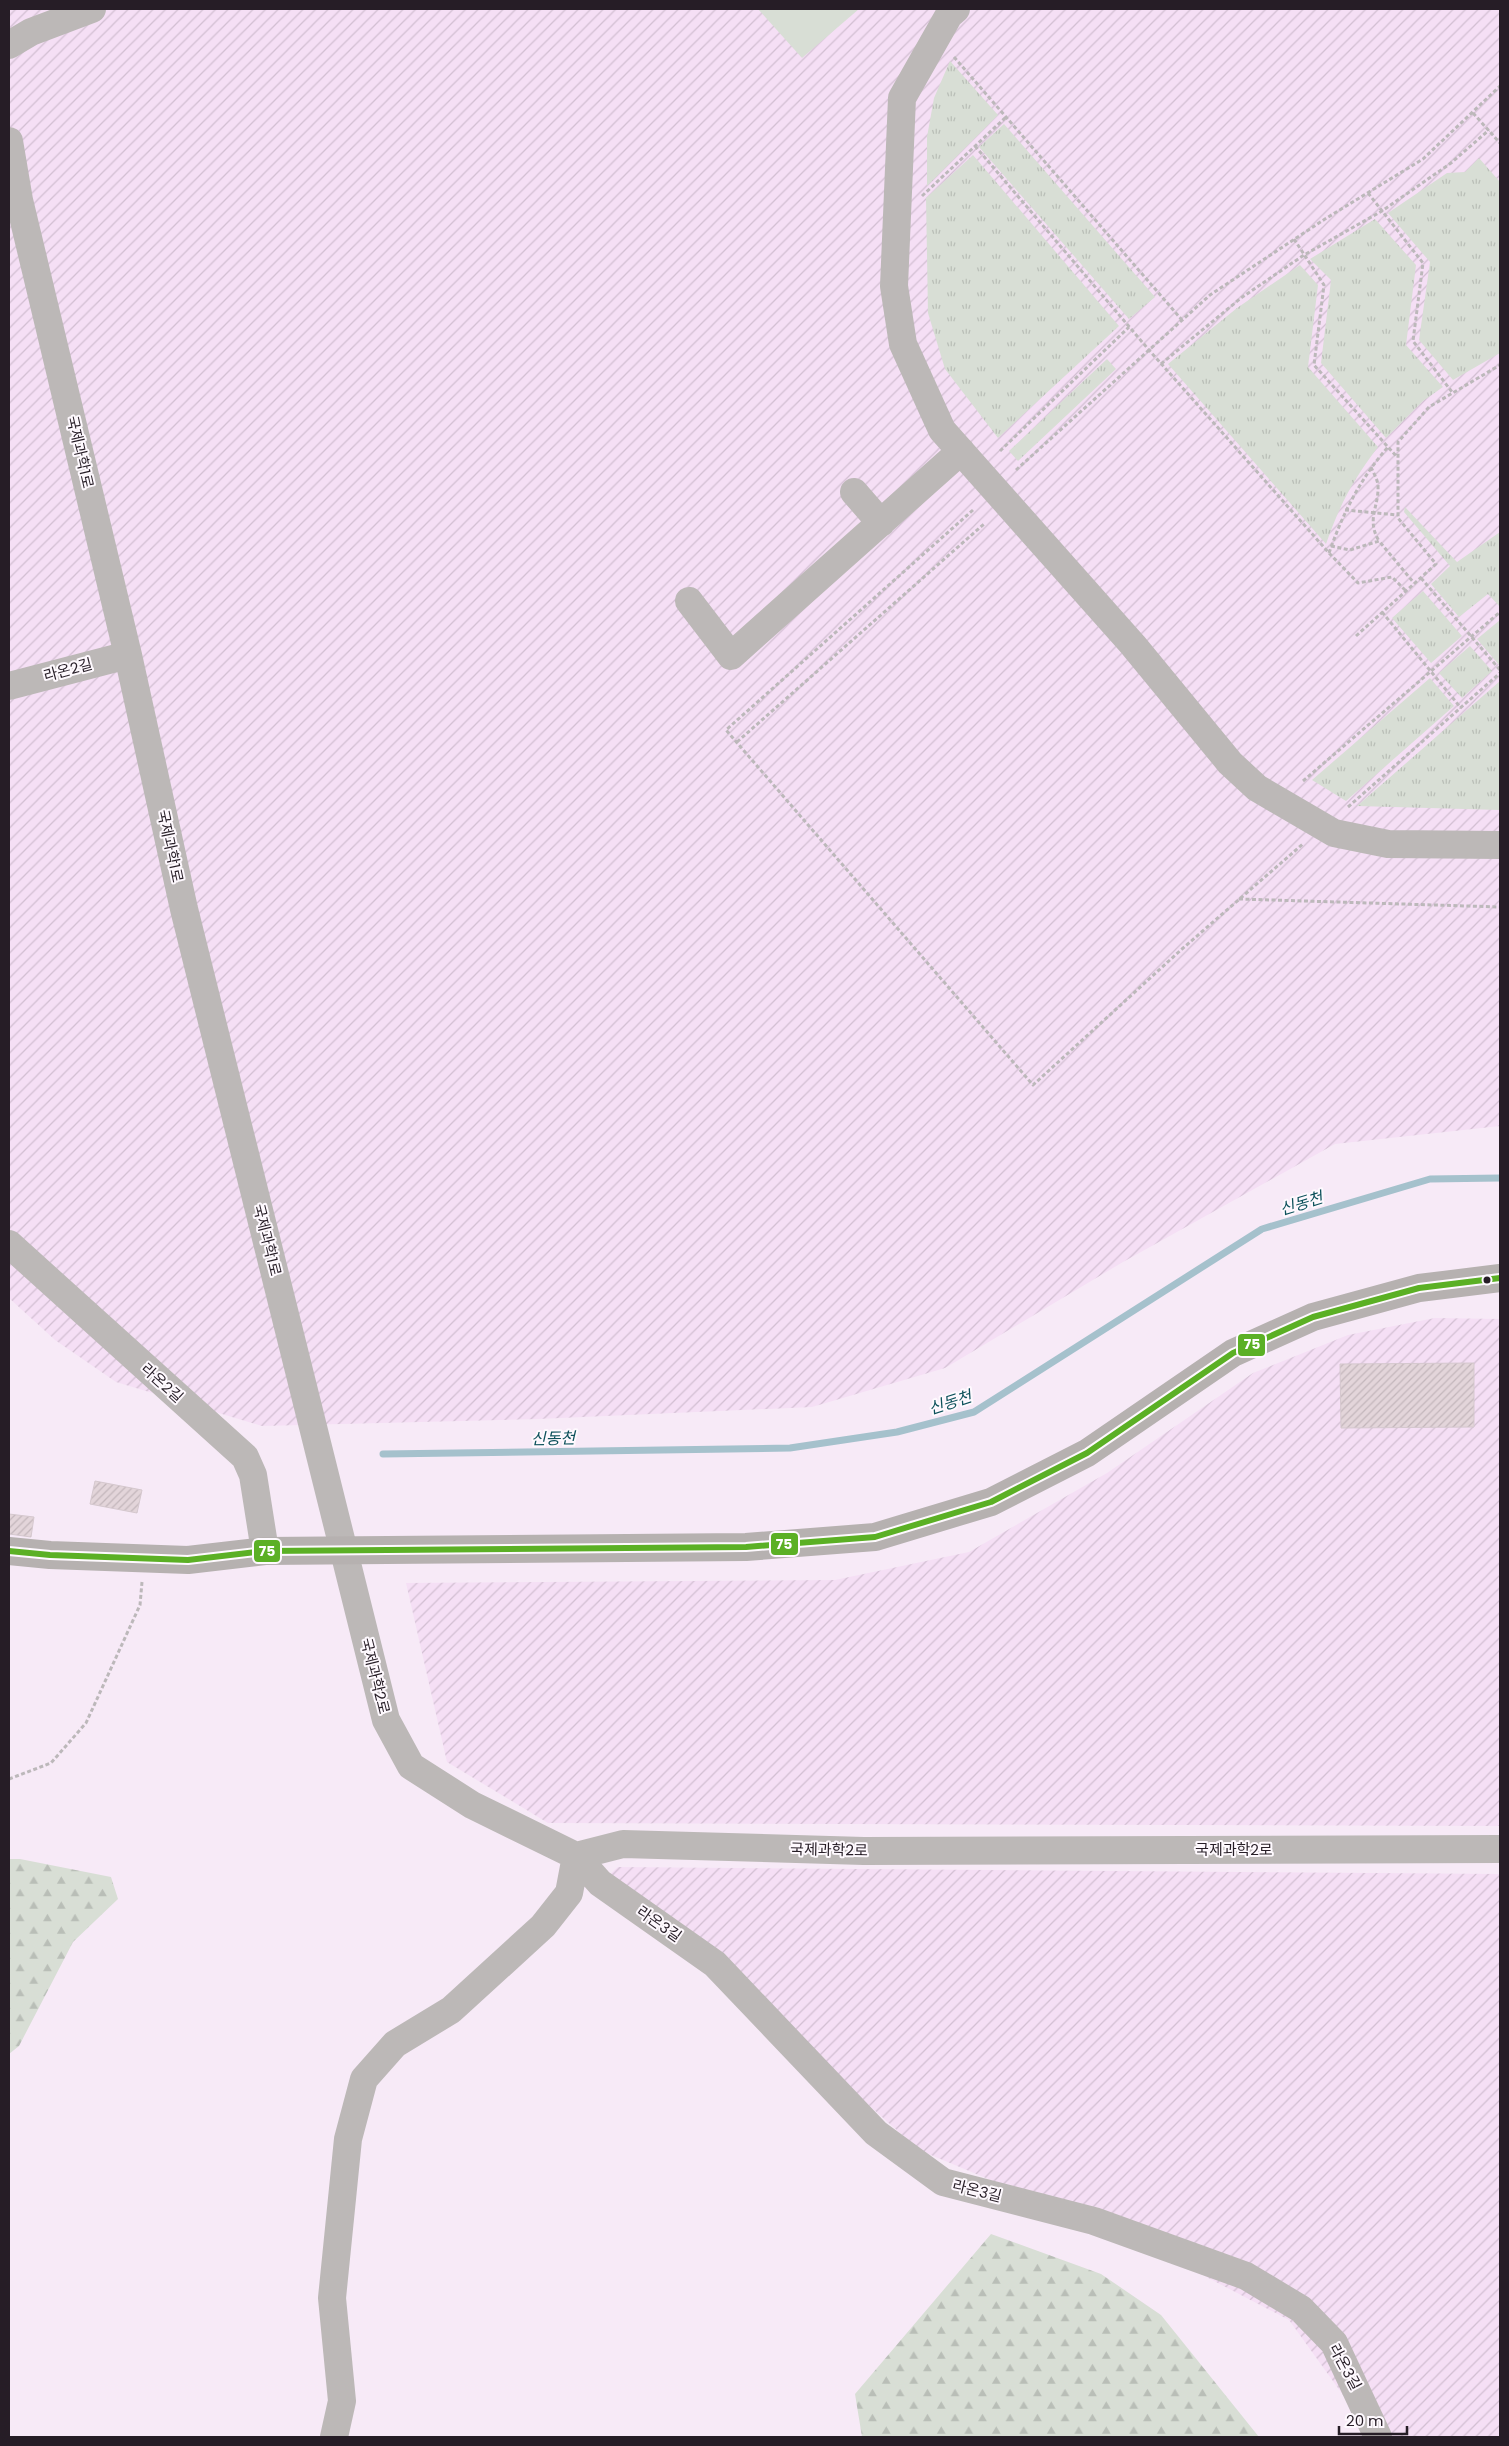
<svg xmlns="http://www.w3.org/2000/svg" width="1509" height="2446" viewBox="0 0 1509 2446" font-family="Poppins,'Noto Sans KR',sans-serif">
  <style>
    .industrial { fill: url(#industrial-furrows) }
    .grass { fill: url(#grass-tufts) }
    .forest { fill: url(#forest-firs) }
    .park { fill: #d8ded5 }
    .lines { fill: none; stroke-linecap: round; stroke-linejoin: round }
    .stream { stroke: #a5c1cc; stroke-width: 7 }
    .building { fill: url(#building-hatch); stroke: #d5c8ce }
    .path { stroke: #bcb8ba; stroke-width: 3; stroke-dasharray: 4 2.5; stroke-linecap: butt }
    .minor { stroke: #bcb8b7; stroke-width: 28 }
    .major { stroke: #b6b1b0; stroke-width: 28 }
    .bus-1-casing { stroke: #fef9fe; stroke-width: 10 }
    .bus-1 { stroke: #5bb025; stroke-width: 6 }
    .bus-dot { fill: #261d26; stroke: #fef9fe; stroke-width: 2 }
    .labels { text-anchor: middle; stroke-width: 4; stroke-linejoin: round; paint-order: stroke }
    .street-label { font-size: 15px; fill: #261d26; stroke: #fef9fe }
    .water-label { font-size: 16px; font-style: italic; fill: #0d515b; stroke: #fef9fe }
    .line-badge { stroke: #fef9fe; stroke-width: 2 }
    .badge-label { font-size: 14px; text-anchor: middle; font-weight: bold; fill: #fff }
  </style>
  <defs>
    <pattern id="industrial-furrows" width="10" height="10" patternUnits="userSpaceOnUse" patternTransform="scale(1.25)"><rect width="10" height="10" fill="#f5dff5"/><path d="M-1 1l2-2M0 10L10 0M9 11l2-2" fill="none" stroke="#d2bfd2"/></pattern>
    <pattern id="grass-tufts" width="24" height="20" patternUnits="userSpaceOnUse" patternTransform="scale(1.25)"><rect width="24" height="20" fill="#d8ded5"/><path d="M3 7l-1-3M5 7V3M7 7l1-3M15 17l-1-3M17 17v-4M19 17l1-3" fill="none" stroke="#b9beb7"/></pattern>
    <pattern id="forest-firs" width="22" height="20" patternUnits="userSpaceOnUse" patternTransform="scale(1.25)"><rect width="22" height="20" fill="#d8ded5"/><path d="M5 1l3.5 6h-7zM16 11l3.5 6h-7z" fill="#b9beb7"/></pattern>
    <pattern id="building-hatch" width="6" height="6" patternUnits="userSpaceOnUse" patternTransform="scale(1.25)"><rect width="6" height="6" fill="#e3d5da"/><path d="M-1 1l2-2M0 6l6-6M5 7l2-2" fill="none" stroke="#c3b6bb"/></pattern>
  </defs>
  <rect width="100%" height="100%" fill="#f7eaf7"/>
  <path class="industrial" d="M9,9h1491v1117l-165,18 -212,118 -178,106 -133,39 -274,12 -276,7 -146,-44 -61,-42 -46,-42z
    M1435,1318l65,1v507l-952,-3 -101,-61 -41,-179 429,-3 134,-28 138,-79 146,-100 95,-38z
    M618,1867l882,7v563h-131l-13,-24 -67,-93 -96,-50 -164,-74 -110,-46 -309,-276z"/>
  <path class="grass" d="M950,61l48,54 -71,71v-49l7,-39z
    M1004,124l151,173 -26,22 -150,-172z
    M973,155l146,171 -121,112 -53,-69 -17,-56 -2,-115z
    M1479,158l21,24v171l-47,27 -34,-40 11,-78 -42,-49 59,-40 18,-1z
    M1375,219l41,46 -10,80 37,42 -20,14 -37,37 -65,-75 10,-83 -21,-21z
    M1300,265l18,20 -10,82 70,80c-25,33 -38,57 -52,97l-158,-180 69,-56z
    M1107,359l9,10 -98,92 -9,-10z
    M1405,507l52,55 43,-30v75l-12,-13 -29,23 -28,-33 19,-18 -46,-54z
    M1423,591l39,45 -31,27 -39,-45z
    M1500,620v45h-1l-22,-26z
    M1470,646l22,25 -30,27 -23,-25z
    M1430,678l24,28 -108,95 -34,-21z
    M1500,681v129l-143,-4z"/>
  <path class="forest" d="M9,1859h11l91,18 7,22 -45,43 -54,104 -10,8z
    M991,2234l110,40 60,41 98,122h-397l-7,-43z"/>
  <path class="park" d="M758,9h101l-57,49z"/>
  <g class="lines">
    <path class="stream" d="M383,1454l407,-6 107,-16 77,-20 288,-183 168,-50 70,-1"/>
  </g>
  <path class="building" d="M1474,1363v64l-133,1 -1,-64z
    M95,1481l47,9 -5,23 -47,-9z
    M9,1514l25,3 -3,20 -22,-3z"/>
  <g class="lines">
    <path class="path" d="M954,57l228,263
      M1473,113l27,30
      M975,146l174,204 180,203 29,30 34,-6 14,14
      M1368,193l55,70 -10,78 39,51
      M922,196l84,-79
      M1294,239l30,46 -10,80 83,92
      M1161,364l80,-66 63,-43 78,-44 69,-48 38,-33
      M1000,451l129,-124
      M1371,467c2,5 7,13 7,19 1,21 -12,33 1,55
      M1016,470l194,-175 115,-76 98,-60 77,-73
      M973,510l-247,220 307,355 149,-136 122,-106
      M1345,510l53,5
      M1331,546l19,4 29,-9 35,42
      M1329,553c14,-40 31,-74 59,-106
      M1421,578l79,92
      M1382,612l79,96
      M1356,636l80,-72 -38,-46v-76l31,-35 71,-42
      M737,742l247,-218
      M1303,781l197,-169
      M1348,807l152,-134
      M1239,899l261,8
      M9,1779l42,-16 35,-40 54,-118 2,-23"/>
    <path class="minor" d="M956,9l-7,6 -47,83 -8,188 9,58 39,86 191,215 97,118 27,25 77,45 54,11 112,1
      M9,45l22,-13 61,-23
      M9,141l10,59 109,455 56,254 202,811 25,46 61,39 104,51 47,-12 241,7 636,-2
      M854,492l27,31
      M689,601l42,55 230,-205
      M9,686l119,-31
      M9,1244l236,213 8,18 12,76
      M576,1856l24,27 115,81 161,169 67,49 151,39 152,55 55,33 33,34 44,94
      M334,2437l8,-36 -10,-103 16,-159 16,-60 31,-35 56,-34 92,-84 26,-33 7,-37"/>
    <path class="major" d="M9,1551l41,4 138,5 77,-9 481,-4 129,-10 116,-35 96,-49 146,-100 80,-36 106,-29 81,-10"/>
    <g class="bus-1-casing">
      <path id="bus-1" d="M9,1551l41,4 138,5 77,-9 481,-4 129,-10 116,-35 96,-49 146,-100 80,-36 106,-29 81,-10"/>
    </g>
    <use href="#bus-1" class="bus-1"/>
  </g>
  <circle class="bus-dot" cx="1487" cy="1280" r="4.5"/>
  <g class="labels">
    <g class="street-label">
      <text transform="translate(80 452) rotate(77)" y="5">국제과학1로</text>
      <text transform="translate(68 670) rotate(-15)" y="5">라온2길</text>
      <text transform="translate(170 846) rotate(78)" y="5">국제과학1로</text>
      <text transform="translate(267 1240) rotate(76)" y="5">국제과학1로</text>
      <text transform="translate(162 1383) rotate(42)" y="5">라온2길</text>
      <text transform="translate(375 1676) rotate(76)" y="5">국제과학2로</text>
      <text transform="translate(829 1850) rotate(1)" y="5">국제과학2로</text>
      <text x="1234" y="1855">국제과학2로</text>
      <text transform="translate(659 1924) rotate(35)" y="5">라온3길</text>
      <text transform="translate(977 2191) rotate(14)" y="5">라온3길</text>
      <text transform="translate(1345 2367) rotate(62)" y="5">라온3길</text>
    </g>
    <g class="water-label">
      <text transform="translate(1301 1203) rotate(-17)" y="6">신동천</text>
      <text transform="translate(950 1402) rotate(-18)" y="6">신동천</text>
      <text transform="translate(553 1438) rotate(-1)" y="6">신동천</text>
    </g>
  </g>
  <g class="line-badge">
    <rect x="1237" y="1333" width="29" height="24" rx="5" fill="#5bb025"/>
    <rect x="770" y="1532" width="29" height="24" rx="5" fill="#5bb025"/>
    <rect x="253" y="1539" width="28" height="24" rx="5" fill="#5bb025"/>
  </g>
  <g class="badge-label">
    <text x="1252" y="1349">75</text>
    <text x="784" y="1549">75</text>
    <text x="267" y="1556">75</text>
  </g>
  <rect width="1509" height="2446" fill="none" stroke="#261d26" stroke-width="20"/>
  <path d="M1339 2426v8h68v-8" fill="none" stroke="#261d26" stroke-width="2.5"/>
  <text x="1346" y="2426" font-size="15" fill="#261d26" stroke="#fef9fe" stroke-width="4" paint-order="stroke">20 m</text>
</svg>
